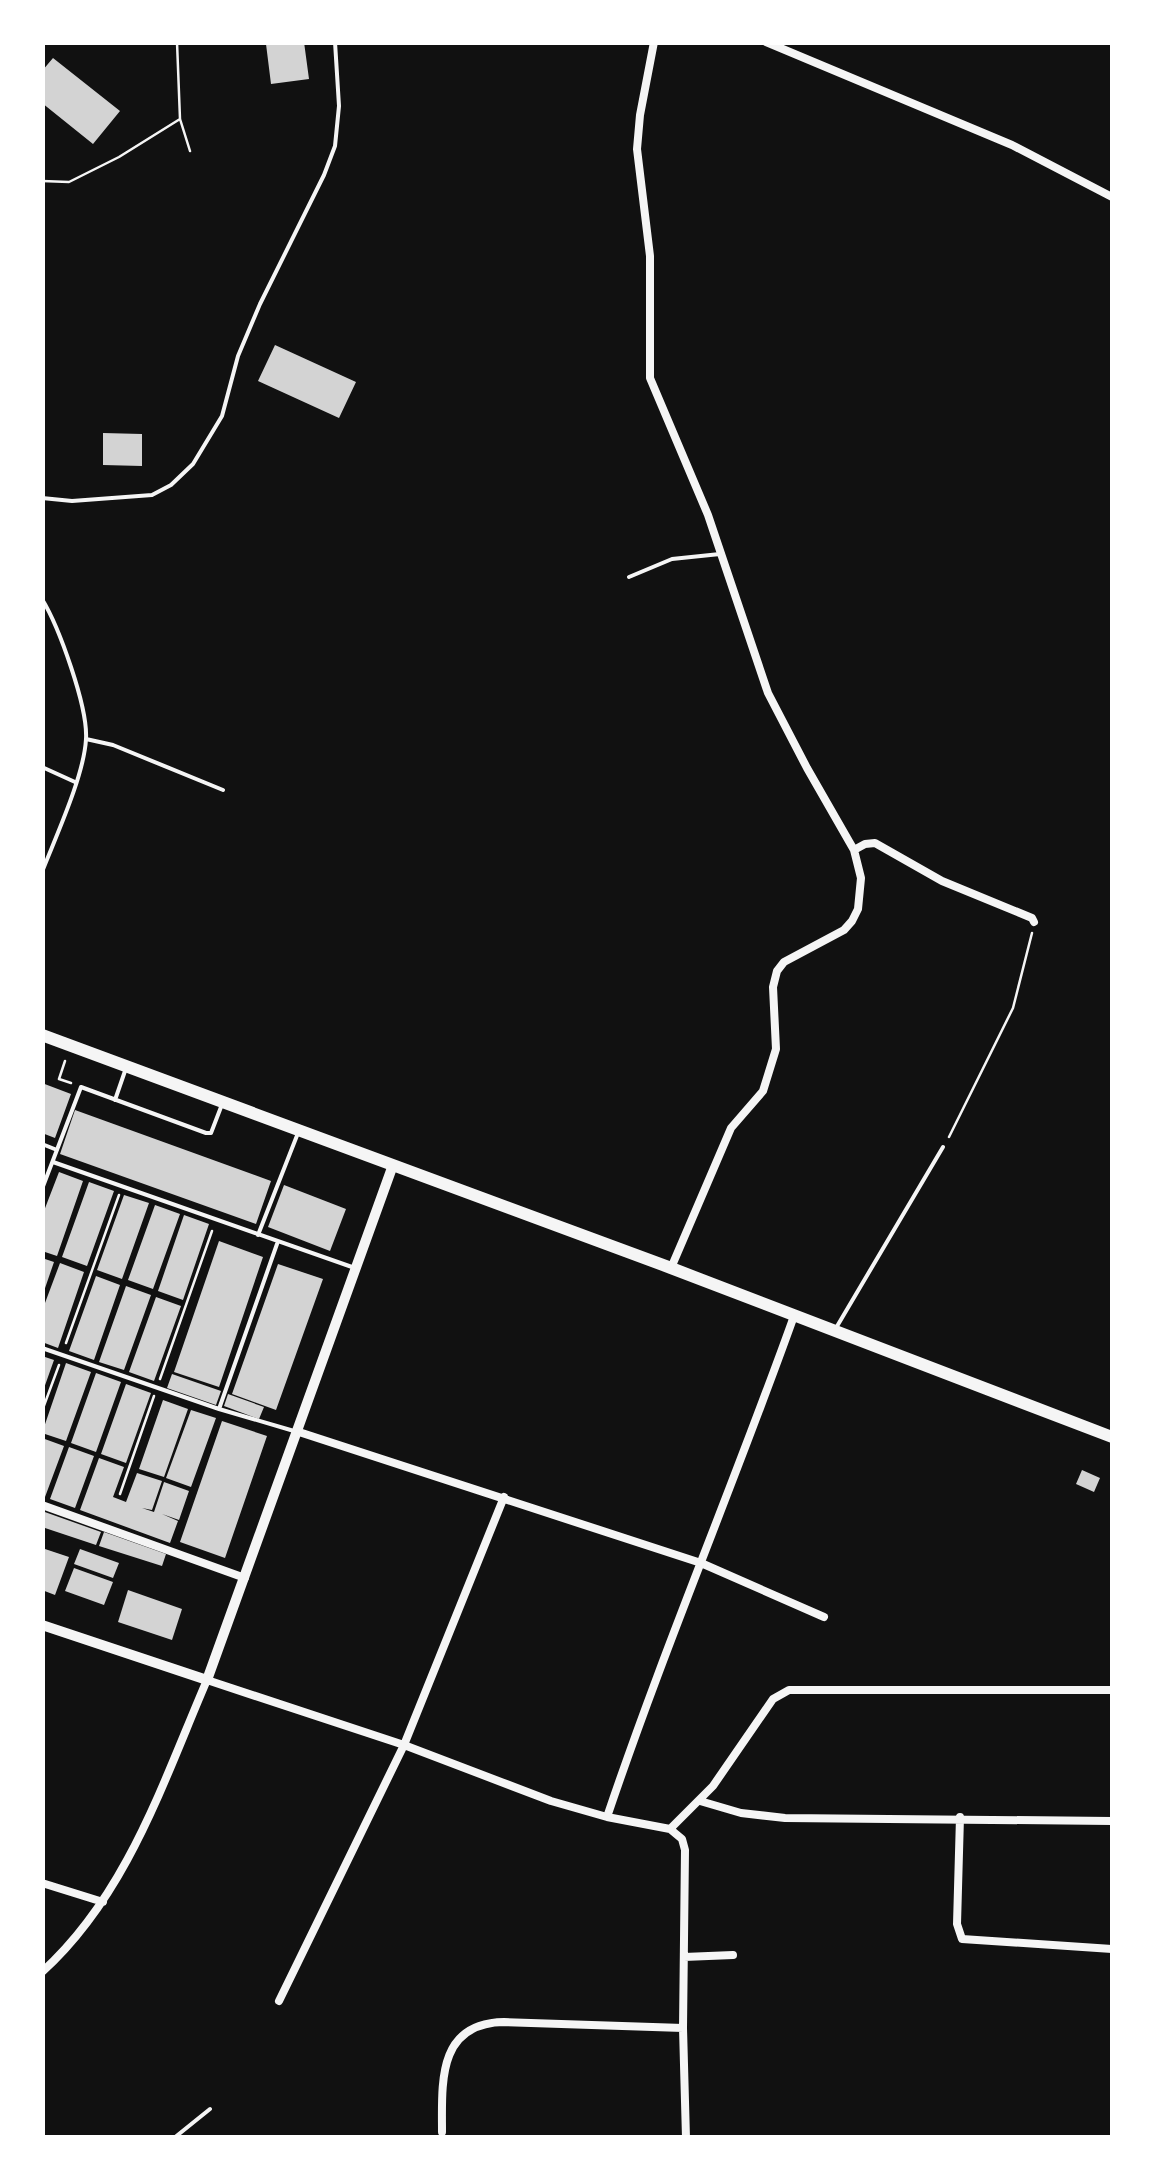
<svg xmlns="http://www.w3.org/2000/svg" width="1155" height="2180" viewBox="0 0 1155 2180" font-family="'PT Sans Narrow',sans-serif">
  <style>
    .building { fill: #d3d3d3 }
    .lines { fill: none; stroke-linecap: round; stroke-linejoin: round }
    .path { stroke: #f5f5f5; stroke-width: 2.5 }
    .service { stroke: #f5f5f5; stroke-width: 4 }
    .minor { stroke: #f5f5f5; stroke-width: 8 }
    .tertiary { stroke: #f5f5f5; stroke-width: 10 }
    .trunk { stroke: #f5f5f5; stroke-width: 12 }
  </style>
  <rect width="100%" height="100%" fill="#111"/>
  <path class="building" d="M304,42l5,37 -38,5 -5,-40z
    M53,58l67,53 -27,33 -51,-41v-32z
    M275,345l81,37 -17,36 -81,-37z
    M103,433l39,1v32l-39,-1z
    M42,1083l29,11 -16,44 -13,-5z
    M75,1110l196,71 -15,43 -196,-70z
    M59,1172l24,9 -26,75 -15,-5v-35z
    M89,1182l25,9 -27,75 -25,-9z
    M284,1185l62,24 -16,42 -62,-24z
    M124,1195l25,8 -27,76 -25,-9z
    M155,1205l25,9 -27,75 -25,-9z
    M184,1215l25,9 -26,76 -25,-9z
    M219,1241l44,16 -44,130 -45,-15z
    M42,1258l12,4 -11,32 -1,-1z
    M60,1263l24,9 -26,76 -16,-6v-31z
    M278,1264l45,15 -47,131 -44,-16z
    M96,1276l24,9 -26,75 -25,-9z
    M126,1286l25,9 -27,75 -25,-8z
    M156,1297l25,9 -27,75 -25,-9z
    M42,1356l12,4 -11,31h-1z
    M66,1363l25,9 -25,69 -24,-8z
    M96,1373l25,9 -25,70 -25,-9z
    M172,1374l49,17 -5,14 -49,-17z
    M126,1384l25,9 -25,70 -25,-9z
    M228,1394l36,13 -5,12 -35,-13z
    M163,1400l25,9 -24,68 -25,-8z
    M191,1410l25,8 -25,69 -25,-9z
    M222,1421l45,15 -42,122 -45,-16z
    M42,1438l22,8 -19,51 -3,-1z
    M69,1447l25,9 -19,52 -25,-9z
    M99,1458l25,9 -11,30 13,5 11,-29 25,8 -10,29 -10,-2 12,4 10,-30 25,9 -10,29 -17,-6 16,7 -8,22 -90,-33z
    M1082,1470l18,8 -6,14 -18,-8z
    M42,1511l59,21 -5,13 -54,-18z
    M104,1532l62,22 -4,12 -63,-20z
    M42,1548l27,9 -14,38 -13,-5z
    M80,1549l39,14 -6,15 -39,-14z
    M74,1568l39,14 -9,23 -39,-14z
    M128,1590l54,19 -10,31 -54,-18z"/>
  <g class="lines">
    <path class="path" d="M177,42l3,77 10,32
      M42,181l27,1 50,-25 61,-38
      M65,1061l-6,18 12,4
      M949,1137l64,-129 19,-75
      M66,1343l53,-148
      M160,1379l52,-148
      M42,1411l17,-46
      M120,1494l34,-98"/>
    <path class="service" d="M42,498l30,3 80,-6 19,-10 22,-21 29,-48 16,-60 22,-52 64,-129 11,-29 4,-40 -4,-64
      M629,577l43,-18 48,-5
      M42,599c17,28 46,108 44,140 -2,37 -30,97 -44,133
      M86,739l27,6 110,45
      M42,767l33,15
      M115,1100l10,-29
      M42,1144l15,6
      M53,1162l299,105
      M42,1189l39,-102 125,46h5l10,-26
      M258,1235l40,-102
      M836,1328l107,-181
      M42,1348l177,61 75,22
      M219,1409l58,-165
      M174,2138l36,-29"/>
    <path class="minor" d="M654,42l-14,73 -3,34 13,107v122l58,137 60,178 39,75 47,82 7,28 -3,31 -6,12 -8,9 -60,32 -7,9 -4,16 3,62 -13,42 -32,37 -60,140
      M766,42l246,103 100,52
      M854,850l11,-6 10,-1 67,38 90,37 2,4
      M299,1432l402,131 123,54
      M42,1505l203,73
      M700,1801l41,12 44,5 327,3
      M607,1817c57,-169 127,-333 187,-501
      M960,1817l-3,107 5,15 150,10
      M670,1829l43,-43 60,-87 16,-9h323
      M42,1883l61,19
      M684,1957l49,-2
      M42,1972c85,-77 121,-190 165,-292l197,65 147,56 56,16 63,12 12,10 3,11 -2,178 3,110
      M279,2001l125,-256 100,-248
      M442,2132c0,-49 -5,-109 62,-110l179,6"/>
    <path class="tertiary" d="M42,1625l165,55 186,-515"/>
    <path class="trunk" d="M42,1035l629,233 441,169"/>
  </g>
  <rect width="1155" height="2180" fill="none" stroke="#ffffff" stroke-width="90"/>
</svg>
